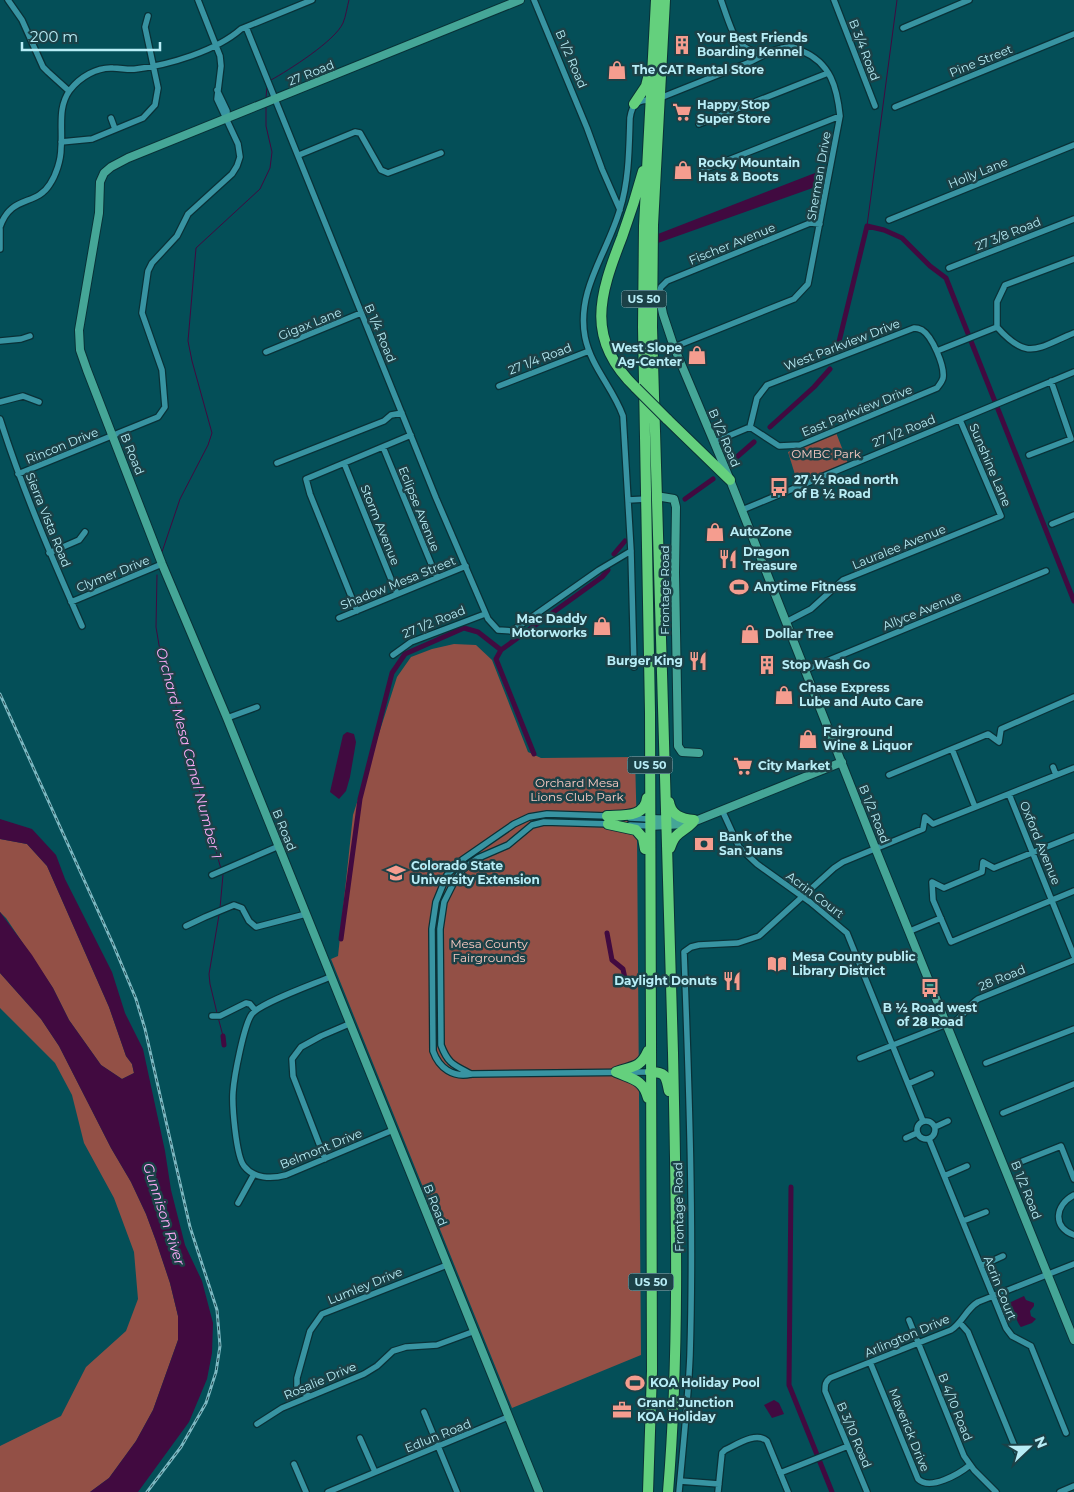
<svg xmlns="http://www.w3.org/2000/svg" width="1074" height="1492" viewBox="0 0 1074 1492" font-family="Montserrat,sans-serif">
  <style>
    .green { fill: #935046 }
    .water { fill: #410a40 }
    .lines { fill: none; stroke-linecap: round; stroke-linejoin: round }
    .stream { stroke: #410a40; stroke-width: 1 }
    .canal { stroke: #410a40; stroke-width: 5 }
    .street-casing { stroke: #093137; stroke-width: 8 }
    .secondary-casing { stroke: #093137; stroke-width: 10 }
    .highway-casing { stroke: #093137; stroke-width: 12 }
    .street { stroke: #3894a2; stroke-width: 5.5 }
    .secondary { stroke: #45a697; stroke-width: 8 }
    .highway { stroke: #64d07d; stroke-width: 10 }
    .rail-casing { stroke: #7cb8c1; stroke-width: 3 }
    .rail { stroke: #1b4147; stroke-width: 1; stroke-dasharray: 4; stroke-linecap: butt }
    .highway-bridge-casing { stroke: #093137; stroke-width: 12; stroke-linecap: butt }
    .highway-bridge { stroke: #64d07d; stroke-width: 10 }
    .labels { text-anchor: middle; stroke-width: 5; stroke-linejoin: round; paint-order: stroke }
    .shield { fill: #1b4147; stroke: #89b9c2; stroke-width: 1 }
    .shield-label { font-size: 11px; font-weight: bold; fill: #b8edf6 }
    .poi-label { font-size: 12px; font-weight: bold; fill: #b8edf6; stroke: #1b4147; text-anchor: start }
    .street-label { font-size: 12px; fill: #b8edf6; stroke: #1b4147 }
    .park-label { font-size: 12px; fill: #facbc3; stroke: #1b4147 }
    .water-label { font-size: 14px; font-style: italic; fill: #feabf8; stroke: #1b4147 }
  </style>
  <rect width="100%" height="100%" fill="#044f58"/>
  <path class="green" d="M835,430l14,36 -52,15 -9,-29z
    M454,644l22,1 16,15 36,92 13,6 94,-1 2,77 4,521 -129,53 -181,-449 7,-3 15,-141 44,-138 14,-20 21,-8z
    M0,839l27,5 20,22 62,141 17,49 6,8 2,9 -12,6 -21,-14 -32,-45 -16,-32 -47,-70 -6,-6z
    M0,973l41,46 18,27 52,102 20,34 15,32 10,27 14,42 8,33v24l-25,70 -17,31 -27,37 -19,14h-90v-46l61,-30 25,-49 40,-36 12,-32 -4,-47 -20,-54 -30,-55 -12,-48 -17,-32 -55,-55z"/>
  <path class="water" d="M815,173l6,12 -163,58v-9z
    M347,732l7,2 2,8 -6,35 -4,14 -7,8 -9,-7 13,-57z
    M0,819l32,10 24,26 9,24 47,93 13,41 18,36 22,102 6,39 14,55 17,36 11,42 -1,30 -5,26 -18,43 -51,70h-48l19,-14 27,-37 17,-31 25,-70v-24l-8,-33 -14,-42 -10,-27 -15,-32 -20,-34 -52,-102 -18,-27 -41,-46v-61l32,43 21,33 16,32 32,45 21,14 12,-6 -2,-9 -6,-8 -17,-49 -62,-141 -20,-22 -27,-5z
    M1024,1296l2,4 8,3v3l-4,5 1,5 5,3 -4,4 -11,4c-2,-1 -10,-20 -12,-24z
    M774,1400l5,3 5,11 -12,4 -8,-13z"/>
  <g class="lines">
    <path class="stream" d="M271,80c18,-10 64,-39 72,-57 3,-7 4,-16 6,-23
      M266,98l1,-13
      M867,226l30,-226
      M162,552l18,-53 28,-54 4,-12 -20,-72 -4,-20 8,-93 64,-59 10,-21 2,-16 -6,-26v-19
      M157,575l-1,52 3,18 62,224
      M220,908l3,-33
      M217,1013l-7,-29 -1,-10 10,-59
      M218,1017l5,19"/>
    <path class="canal" d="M837,350l30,-124 17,4 18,8 28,28 16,12 128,323
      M770,427l44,-40 16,-18
      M730,463l24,-21
      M685,499l28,-20
      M614,554l11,-13
      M534,754l-38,-95 5,-9 101,-73 6,-7
      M607,933l5,27 11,9 3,14
      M341,939l19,-140 32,-126 13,-19 59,-26 14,4 23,18
      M223,1036l1,9
      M791,1187l-2,198 43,107"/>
    <g class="street-casing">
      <path id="street" d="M8,0l14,20 21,47 5,5 21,19
        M534,0l53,128 15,41 18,41
        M834,0l41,106
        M246,27l190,471 52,121 10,11 14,1 87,-61 32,-19
        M903,28l66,-28
        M217,90l10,21v7
        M660,98l90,-36 14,-7
        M895,107l179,-73
        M111,118l4,11
        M699,124l129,-51
        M61,142l31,-3 51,-21 12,-13 3,-17 -13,-61 3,-11
        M299,155l56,-23 5,1 21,37 7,3 53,-20
        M703,170l137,-54
        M889,220l185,-75
        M0,227c11,-33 36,-20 50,-43 6,-9 11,-24 11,-36 2,-20 -4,-40 9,-58 10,-13 27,-23 43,-22 8,0 15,2 23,1 33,-4 80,-18 105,-40l71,-29
        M0,229v20
        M949,268l125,-49
        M659,294l2,-7 6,-6 143,-58 10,1
        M997,327v-25l8,-17 69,-26
        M997,327c31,35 40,21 77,6
        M0,341l21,-2 9,-3
        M674,347l120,-48 14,-15 32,-168c-3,-28 -9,-53 -38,-65 -5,-3 -9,-5 -14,-4 -17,2 -22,11 -40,2 -3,-2 -7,-4 -10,-7 -6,-8 -13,-31 -17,-42
        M937,351l60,-24
        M266,352l95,-39
        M499,386l90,-35
        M0,402l23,-6 16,6
        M0,419c23,72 52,139 82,207
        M714,442l36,-15 7,-29 10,-13 147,-57c3,0 6,1 8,2 10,6 23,36 21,48 -1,4 -4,7 -6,10l-137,57 -21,1 -29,-19
        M383,447l54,131
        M1029,455l42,-16 -20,-58
        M277,463l107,-42 7,-6 11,-2
        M344,463l53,131
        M18,474l140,-57 7,-10 -3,-37 -20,-57 6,-42 4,-8 25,-27 11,-22 44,-40 5,-8 3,-9 -2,-13 -21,-45 4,-33 -1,-10 -22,-56
        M628,500l19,-1
        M742,510l332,-138
        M1052,524l22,-9
        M49,553l30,-13 6,-8
        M71,602l91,-38
        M357,611l-47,-117 -4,-15 105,-44
        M339,618l127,-52
        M786,622l25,-13 32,-29 158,-64 -41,-96
        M393,655l18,-13 74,-28
        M634,667l-3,-116 -8,-135c-10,-28 -32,-49 -38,-79 -9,-47 23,-85 35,-128 9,-29 9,-60 10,-91 2,-14 7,-18 21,-18
        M805,670l241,-99
        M227,718l30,-11
        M952,749l23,58
        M1053,767l3,8
        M889,775l99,-41 11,8 2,-13 73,-32
        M1009,794l65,162
        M722,810l17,37 18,17 53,38 37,31 76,188
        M608,816l-61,-2 -18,3 -15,7 -52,36 -15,15 -11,27 -4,27 1,122c6,17 20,27 38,23l179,-2
        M630,818l20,1
        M630,825l20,1
        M1074,836l-80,32 -11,-6 -1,10 -38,16 -12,-6 1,18 18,42 123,-51
        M212,875l67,-29
        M186,926l19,-9 29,-12 8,3 7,13 7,6 50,-13
        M910,931l31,-13
        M330,977c-16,7 -70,26 -78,37 -8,10 -18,63 -19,78 -1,14 3,64 11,74 10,13 28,13 42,9l107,-45
        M212,1016h8l26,-13 4,1 5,6
        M860,1058l97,-38c8,-7 12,-15 21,-21l96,-39
        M986,1063l88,-34
        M471,1074c-17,-9 -23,-10 -30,-29l-1,-116 4,-27 12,-24 7,-9 15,-11 30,-13 24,-20 12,-3 67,2
        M908,1084l23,-10
        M1003,1113l71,-29
        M917 1130a9 9 0 1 1 18 0a9 9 0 1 1-18 0Z
        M935,1127l13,-6
        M906,1138l11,-5
        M929,1139l77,189 6,8 19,10 35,87
        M325,1159l-32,-83 -1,-17 9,-12 20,-11 28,-12
        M1018,1163l43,-17 13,33
        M944,1176l23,-10
        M1074,1195c-19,10 -22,32 0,40
        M238,1203l16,-29
        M963,1221l23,-9
        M981,1266l22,-10
        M909,1320l55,136 10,14 22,22
        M960,1323l8,9 49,120
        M870,1362l48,117c12,12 41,-5 52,-14
        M309,1396l-12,-8v-10l13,-47 12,-17 125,-49
        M424,1412l33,80
        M257,1424l25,-16 82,-34 13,-8 16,-15 13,-4 31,-2 38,-14
        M360,1438l15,34
        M294,1464l12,28
        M780,1473l68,-27
        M680,1481l39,3
        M328,1492l180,-75
        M679,1492c4,-45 9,-90 11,-136 4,-134 -1,-270 -6,-404l7,-5 8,-2 39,-2 21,-7 75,-68 9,-6 80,-33 2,-12 8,7 141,-56
        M718,1492l4,-39 3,-3c11,-5 31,-19 42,-9l21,51
        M867,1492l-42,-101c0,-6 0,-9 5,-13l121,-48c12,-8 15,-21 27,-28l96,-38
        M1060,1492l14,-6"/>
    </g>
    <g class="secondary-casing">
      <path id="secondary" d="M520,0l-392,158 -17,9 -7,6 -4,9 -1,31 -20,117 1,20 7,20 75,194 65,154 312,774
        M659,294l4,20 11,33 56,133 144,365 200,495
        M656,496l18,3 2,8 -1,66 3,173 4,6 17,1
        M650,819l33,1
        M650,826l34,-2 9,-2 149,-60"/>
    </g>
    <g class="highway-casing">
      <path id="highway" d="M665,0l-12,225 -1,102c5,242 16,484 21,726 3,147 7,293 -5,439
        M634,104l12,-18 3,-12
        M636,388c-51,-49 -37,-92 -14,-151 8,-22 15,-44 21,-66
        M667,419l63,61
        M669,802c2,13 12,17 25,18
        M607,816c15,-1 38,2 40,-18
        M608,824l28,6 7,8 2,11
        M670,848c6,-18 12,-14 23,-26
        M616,1072c16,7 27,7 32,26
        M616,1072c16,-6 24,-3 32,-21
        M650,1072c16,0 16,4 19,19
        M648,1492l4,-121 -2,-659 -7,-385 1,-101 12,-226"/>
    </g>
    <use href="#street" class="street"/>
    <use href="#secondary" class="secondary"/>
    <use href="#highway" class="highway"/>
    <g class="rail-casing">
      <path id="rail" d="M0,694l113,250 23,55 9,30 45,198 27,83 3,36 -4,26 -10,31 -25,44 -34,45"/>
    </g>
    <use href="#rail" class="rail"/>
    <g class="highway-bridge-casing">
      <path id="highway-bridge" d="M636,388l31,31"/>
    </g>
    <use href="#highway-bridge" class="highway-bridge"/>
  </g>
  <defs>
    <g id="building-bare" transform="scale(1.5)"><path d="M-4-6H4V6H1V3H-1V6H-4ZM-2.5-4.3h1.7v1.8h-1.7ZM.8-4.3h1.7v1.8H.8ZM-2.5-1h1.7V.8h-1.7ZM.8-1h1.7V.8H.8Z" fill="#f59d8f" stroke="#1b4147" stroke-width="2.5" paint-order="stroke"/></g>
    <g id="shop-bare" transform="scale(1.5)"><path d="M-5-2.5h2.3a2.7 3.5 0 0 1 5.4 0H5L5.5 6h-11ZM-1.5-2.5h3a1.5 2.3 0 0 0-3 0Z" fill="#f59d8f" stroke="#1b4147" stroke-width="2.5" paint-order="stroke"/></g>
    <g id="supermarket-bare" transform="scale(1.5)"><path d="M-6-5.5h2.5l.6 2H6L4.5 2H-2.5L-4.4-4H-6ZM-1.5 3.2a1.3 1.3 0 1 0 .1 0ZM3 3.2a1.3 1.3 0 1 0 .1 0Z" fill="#f59d8f" stroke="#1b4147" stroke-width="2.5" paint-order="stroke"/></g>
    <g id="bus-bare" transform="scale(1.5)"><path d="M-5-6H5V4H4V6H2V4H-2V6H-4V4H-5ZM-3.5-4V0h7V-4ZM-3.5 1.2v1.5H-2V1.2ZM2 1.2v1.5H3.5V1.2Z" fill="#f59d8f" stroke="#1b4147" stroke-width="2.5" paint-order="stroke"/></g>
    <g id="restaurant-bare" transform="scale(1.5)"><path d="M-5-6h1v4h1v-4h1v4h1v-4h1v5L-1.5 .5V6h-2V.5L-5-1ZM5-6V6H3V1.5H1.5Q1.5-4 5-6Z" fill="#f59d8f" stroke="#1b4147" stroke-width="2.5" paint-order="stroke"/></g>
    <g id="stadium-bare" transform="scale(1.5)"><path d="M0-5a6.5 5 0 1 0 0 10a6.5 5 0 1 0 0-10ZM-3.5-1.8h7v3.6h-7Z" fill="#f59d8f" stroke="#1b4147" stroke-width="2.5" paint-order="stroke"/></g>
    <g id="bank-bare" transform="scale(1.5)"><path d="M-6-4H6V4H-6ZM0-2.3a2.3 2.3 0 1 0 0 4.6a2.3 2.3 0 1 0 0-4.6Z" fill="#f59d8f" stroke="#1b4147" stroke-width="2.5" paint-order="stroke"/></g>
    <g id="university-bare" transform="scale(1.5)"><path d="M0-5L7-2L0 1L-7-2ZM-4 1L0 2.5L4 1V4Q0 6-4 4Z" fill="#f59d8f" stroke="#1b4147" stroke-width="2.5" paint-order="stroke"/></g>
    <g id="library-bare" transform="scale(1.5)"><path d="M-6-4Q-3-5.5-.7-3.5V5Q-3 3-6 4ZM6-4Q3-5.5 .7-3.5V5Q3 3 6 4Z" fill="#f59d8f" stroke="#1b4147" stroke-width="2.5" paint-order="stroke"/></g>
    <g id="office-bare" transform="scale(1.5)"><path d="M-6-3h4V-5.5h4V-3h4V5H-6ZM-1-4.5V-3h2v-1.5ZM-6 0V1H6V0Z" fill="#f59d8f" stroke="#1b4147" stroke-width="2.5" paint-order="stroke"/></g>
  </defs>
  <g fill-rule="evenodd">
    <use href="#building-bare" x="682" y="45"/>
    <use href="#shop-bare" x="617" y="70"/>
    <use href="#supermarket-bare" x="682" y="112"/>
    <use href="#shop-bare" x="683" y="170"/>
    <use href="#shop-bare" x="697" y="355"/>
    <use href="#bus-bare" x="779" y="487"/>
    <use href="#shop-bare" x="715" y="532"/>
    <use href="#restaurant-bare" x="728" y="559"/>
    <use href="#stadium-bare" x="739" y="587"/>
    <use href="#shop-bare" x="602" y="626"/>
    <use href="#shop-bare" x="750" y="634"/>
    <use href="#restaurant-bare" x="698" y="661"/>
    <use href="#building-bare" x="767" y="665"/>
    <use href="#shop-bare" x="784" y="695"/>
    <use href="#shop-bare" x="808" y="739"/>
    <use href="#supermarket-bare" x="743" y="766"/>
    <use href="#bank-bare" x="704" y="844"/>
    <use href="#university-bare" x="396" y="873"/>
    <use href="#library-bare" x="777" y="964"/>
    <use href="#restaurant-bare" x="732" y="981"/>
    <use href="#bus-bare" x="930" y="988"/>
    <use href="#stadium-bare" x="635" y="1383"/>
    <use href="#office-bare" x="622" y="1410"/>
  </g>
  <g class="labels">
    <g class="shield">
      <rect x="621.5" y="290.5" width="45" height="17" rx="4"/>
      <rect x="627.5" y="756.5" width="45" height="17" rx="4"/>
      <rect x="628.5" y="1273.5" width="45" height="17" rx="4"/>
    </g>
    <g class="shield-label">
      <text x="644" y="303">US 50</text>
      <text x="650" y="769">US 50</text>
      <text x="651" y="1286">US 50</text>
    </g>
    <g class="poi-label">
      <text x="697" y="42">Your Best Friends<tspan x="697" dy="14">Boarding Kennel</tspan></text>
      <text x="632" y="74">The CAT Rental Store</text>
      <text x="697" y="109">Happy Stop<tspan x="697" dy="14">Super Store</tspan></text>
      <text x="698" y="167">Rocky Mountain<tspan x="698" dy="14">Hats &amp; Boots</tspan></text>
      <text x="682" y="352" text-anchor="end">West Slope<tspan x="682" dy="14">Ag-Center</tspan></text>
      <text x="794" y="484">27 ½ Road north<tspan x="794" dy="14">of B ½ Road</tspan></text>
      <text x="730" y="536">AutoZone</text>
      <text x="743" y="556">Dragon<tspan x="743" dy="14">Treasure</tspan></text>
      <text x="754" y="591">Anytime Fitness</text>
      <text x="587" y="623" text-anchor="end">Mac Daddy<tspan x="587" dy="14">Motorworks</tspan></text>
      <text x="765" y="638">Dollar Tree</text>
      <text x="683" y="665" text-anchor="end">Burger King</text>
      <text x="782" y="669">Stop Wash Go</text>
      <text x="799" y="692">Chase Express<tspan x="799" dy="14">Lube and Auto Care</tspan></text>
      <text x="823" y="736">Fairground<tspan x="823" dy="14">Wine &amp; Liquor</tspan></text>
      <text x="758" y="770">City Market</text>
      <text x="719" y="841">Bank of the<tspan x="719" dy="14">San Juans</tspan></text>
      <text x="411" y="870">Colorado State<tspan x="411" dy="14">University Extension</tspan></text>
      <text x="792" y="961">Mesa County public<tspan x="792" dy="14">Library District</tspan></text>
      <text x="717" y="985" text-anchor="end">Daylight Donuts</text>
      <text x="930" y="1012" text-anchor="middle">B ½ Road west<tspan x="930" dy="14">of 28 Road</tspan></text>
      <text x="650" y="1387">KOA Holiday Pool</text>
      <text x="637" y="1407">Grand Junction<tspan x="637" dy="14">KOA Holiday</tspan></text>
    </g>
    <g class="street-label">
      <text transform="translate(864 50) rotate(69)" y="4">B 3/4 Road</text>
      <text transform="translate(571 59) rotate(67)" y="4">B 1/2 Road</text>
      <text transform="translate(981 61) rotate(-22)" y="4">Pine Street</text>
      <text transform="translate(311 73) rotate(-22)" y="4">27 Road</text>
      <text transform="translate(978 173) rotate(-22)" y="4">Holly Lane</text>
      <text transform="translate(819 176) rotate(-80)" y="4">Sherman Drive</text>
      <text transform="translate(1008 234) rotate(-22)" y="4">27 3/8 Road</text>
      <text transform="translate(732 244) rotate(-22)" y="4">Fischer Avenue</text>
      <text transform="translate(310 324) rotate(-22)" y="4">Gigax Lane</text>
      <text transform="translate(380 333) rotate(67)" y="4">B 1/4 Road</text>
      <text transform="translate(842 345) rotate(-21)" y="4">West Parkview Drive</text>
      <text transform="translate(540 359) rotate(-21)" y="4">27 1/4 Road</text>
      <text transform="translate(857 411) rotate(-22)" y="4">East Parkview Drive</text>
      <text transform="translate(904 431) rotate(-22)" y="4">27 1/2 Road</text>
      <text transform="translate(724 438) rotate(67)" y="4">B 1/2 Road</text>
      <text transform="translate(62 446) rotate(-22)" y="4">Rincon Drive</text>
      <text transform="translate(132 454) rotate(68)" y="4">B Road</text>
      <text transform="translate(990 465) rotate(67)" y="4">Sunshine Lane</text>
      <text transform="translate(419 509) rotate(68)" y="4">Eclipse Avenue</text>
      <text transform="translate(48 520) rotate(68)" y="4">Sierra Vista Road</text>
      <text transform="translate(380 525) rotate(68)" y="4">Storm Avenue</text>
      <text transform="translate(899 547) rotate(-22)" y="4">Lauralee Avenue</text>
      <text transform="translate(113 574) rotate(-22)" y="4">Clymer Drive</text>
      <text transform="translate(398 583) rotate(-22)" y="4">Shadow Mesa Street</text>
      <text transform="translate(665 590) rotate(-90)" y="4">Frontage Road</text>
      <text transform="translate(922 611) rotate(-22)" y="4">Allyce Avenue</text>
      <text transform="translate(434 622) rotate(-22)" y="4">27 1/2 Road</text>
      <text transform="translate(874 814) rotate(68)" y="4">B 1/2 Road</text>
      <text transform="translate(284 830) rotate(68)" y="4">B Road</text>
      <text transform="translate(1040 843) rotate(68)" y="4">Oxford Avenue</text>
      <text transform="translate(815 895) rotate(37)" y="4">Acrin Court</text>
      <text transform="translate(1002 978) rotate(-22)" y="4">28 Road</text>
      <text transform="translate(321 1149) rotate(-22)" y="4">Belmont Drive</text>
      <text transform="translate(1026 1190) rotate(68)" y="4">B 1/2 Road</text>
      <text transform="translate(435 1205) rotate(68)" y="4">B Road</text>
      <text transform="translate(679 1207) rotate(-91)" y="4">Frontage Road</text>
      <text transform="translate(365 1286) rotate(-22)" y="4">Lumley Drive</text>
      <text transform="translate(1000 1288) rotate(68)" y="4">Acrin Court</text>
      <text transform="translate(907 1336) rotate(-23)" y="4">Arlington Drive</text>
      <text transform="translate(320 1381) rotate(-23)" y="4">Rosalie Drive</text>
      <text transform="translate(955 1407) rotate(68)" y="4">B 4/10 Road</text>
      <text transform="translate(909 1430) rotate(68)" y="4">Maverick Drive</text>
      <text transform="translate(854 1435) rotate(67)" y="4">B 3/10 Road</text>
      <text transform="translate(438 1436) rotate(-22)" y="4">Edlun Road</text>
    </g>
    <g class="park-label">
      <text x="826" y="458">OMBC Park</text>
      <text x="577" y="787">Orchard Mesa<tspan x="577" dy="14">Lions Club Park</tspan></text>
      <text x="489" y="948">Mesa County<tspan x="489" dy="14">Fairgrounds</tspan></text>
    </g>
    <g class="water-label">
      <text transform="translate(189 753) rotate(75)" y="5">Orchard Mesa Canal Number 1</text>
      <text transform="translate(164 1214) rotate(72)" y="5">Gunnison River</text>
    </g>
  </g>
  <g transform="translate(1029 1447) rotate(68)" stroke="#1b4147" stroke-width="4" paint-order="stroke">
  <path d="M0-4L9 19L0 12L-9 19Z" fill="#b8edf6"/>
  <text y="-8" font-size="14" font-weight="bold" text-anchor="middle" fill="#b8edf6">N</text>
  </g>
  <path d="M22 42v8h138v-8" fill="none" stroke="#b8edf6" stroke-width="2.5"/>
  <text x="30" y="42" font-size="15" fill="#b8edf6" stroke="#1b4147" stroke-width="4" paint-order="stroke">200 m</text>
</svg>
